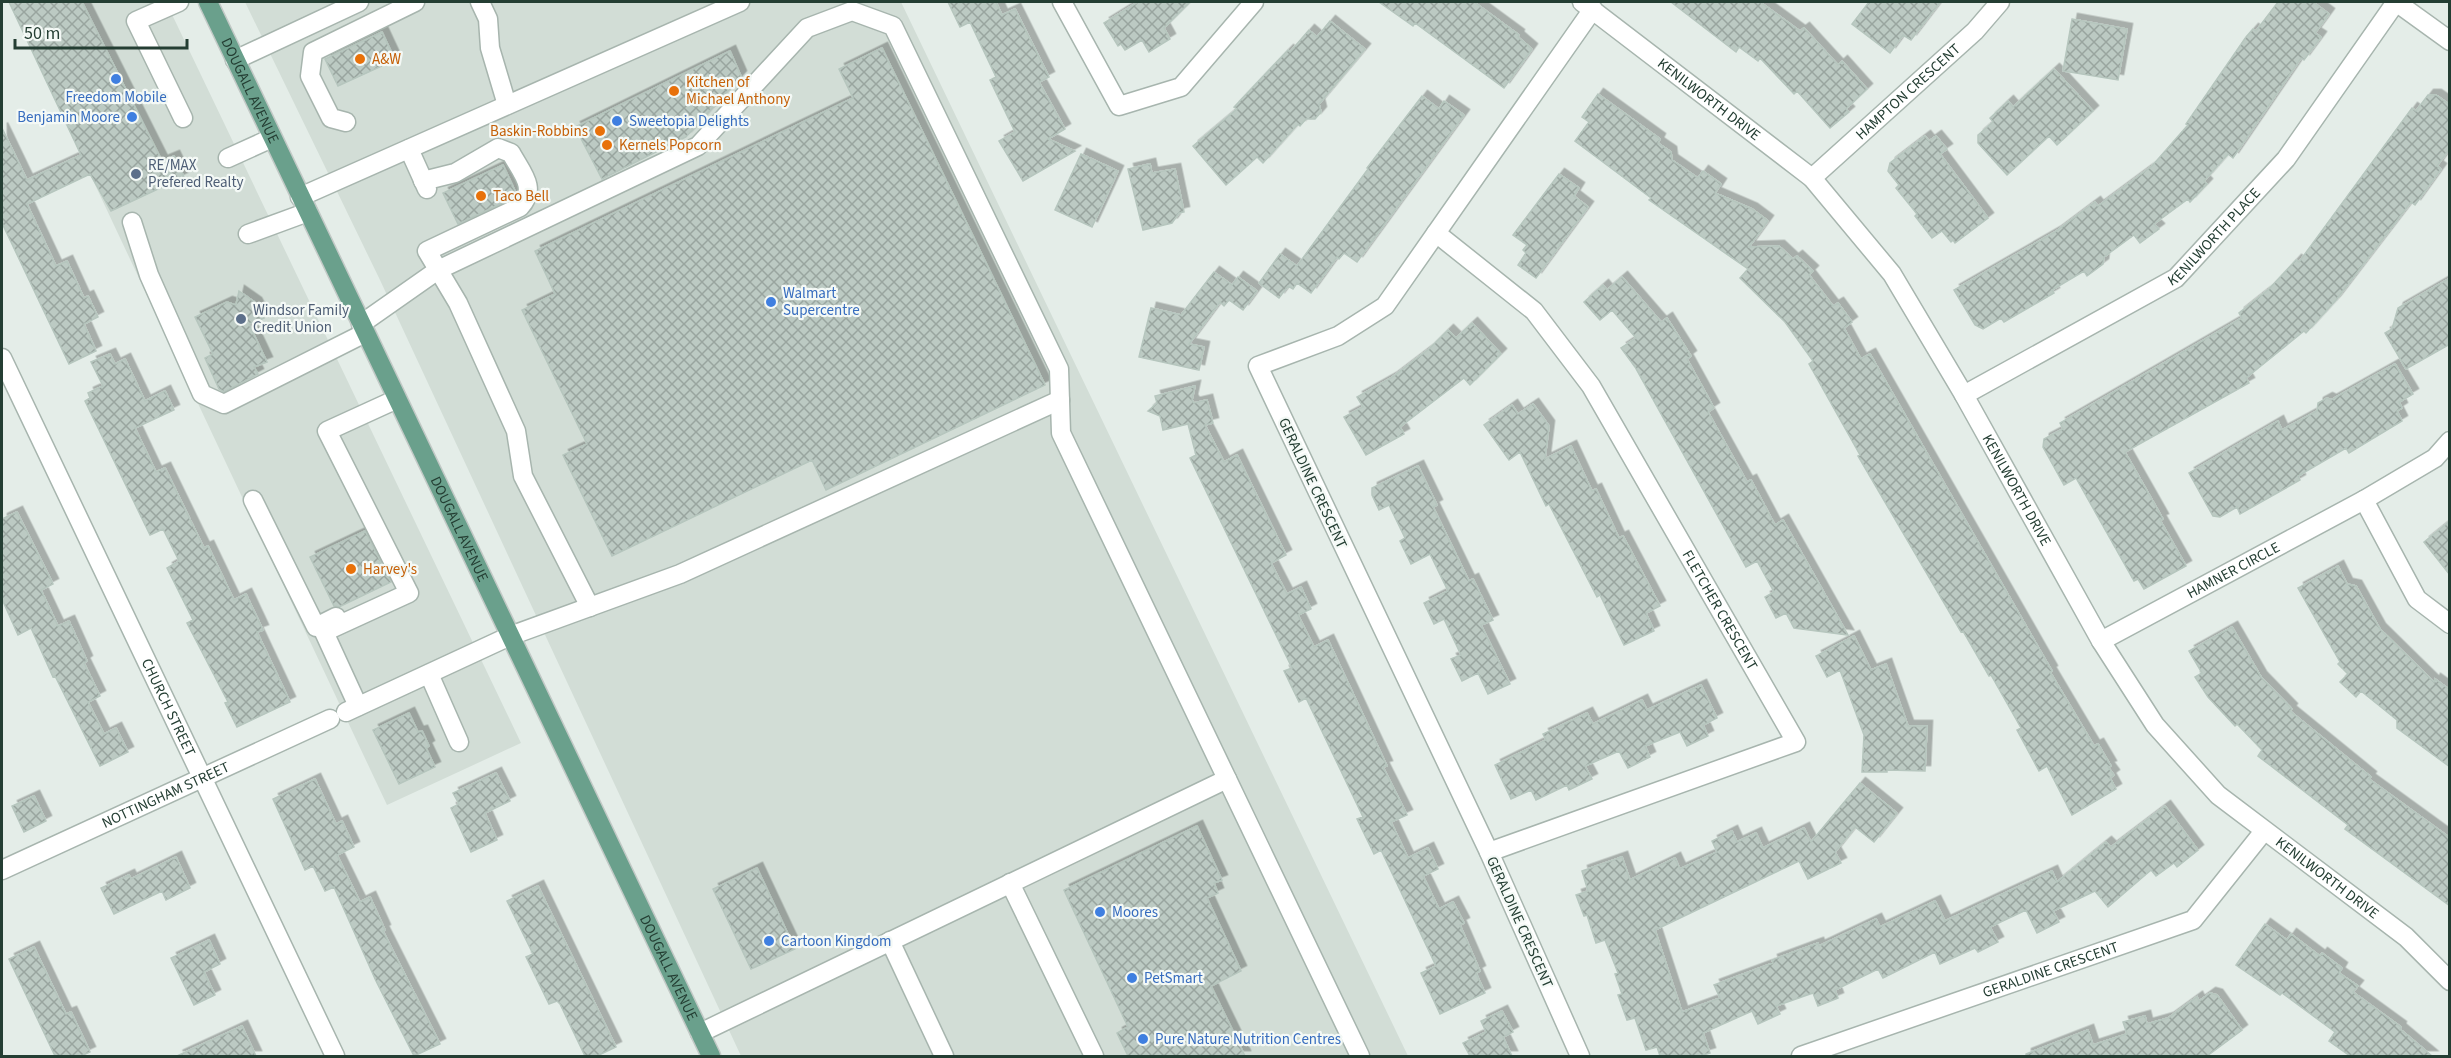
<svg xmlns="http://www.w3.org/2000/svg" width="2451" height="1058" viewBox="0 0 2451 1058" font-family="'Source Sans 3',sans-serif">
  <style>
    .built { fill: #d2ddd6 }
    .building { fill: url(#building-cross-hatch); stroke: #b6c6be; stroke-width: 1.5; filter: url(#shadow) }
    .lines { fill: none; stroke-linecap: round; stroke-linejoin: round }
    .minor-casing { stroke: #a7b5ae; stroke-width: 21 }
    .major-casing { stroke: #c2c9c6; stroke-width: 21 }
    .minor { stroke: #fff; stroke-width: 18 }
    .major { stroke: #6aa08c; stroke-width: 18 }
    .food-dot { fill: #e8710a; stroke: #f4f9f6; stroke-width: 2 }
    .shop-dot { fill: #3f7fe0; stroke: #f4f9f6; stroke-width: 2 }
    .service-dot { fill: #5c6f8a; stroke: #f4f9f6; stroke-width: 2 }
    .labels { text-anchor: middle; stroke-width: 4.5; stroke-linejoin: round; paint-order: stroke }
    .food-label { font-size: 15px; fill: #c56008; stroke: #f4f9f6; text-anchor: start }
    .street-label { font-size: 15px; fill: #243e33; stroke: #f4f9f6 }
    .shop-label { font-size: 15px; fill: #366cbe; stroke: #f4f9f6; text-anchor: start }
    .service-label { font-size: 15px; fill: #4e5e75; stroke: #f4f9f6; text-anchor: start }
  </style>
  <defs>
    <pattern id="building-cross-hatch" width="8" height="8" patternUnits="userSpaceOnUse" patternTransform="scale(1.5)"><rect width="8" height="8" fill="#bccac3"/><path d="M0 0l8 8M0 8l8-8" fill="none" stroke="#99a59f"/></pattern>
    <filter id="shadow"><feDropShadow dx="5.5" dy="-5.5" stdDeviation="0" flood-color="#0004"/></filter>
  </defs>
  <rect width="100%" height="100%" fill="#e4ede8"/>
  <path class="built" d="M9,2h157l355,741 -134,62z
    M245,2h656l507,1054h-667l-361,-776z"/>
  <path class="building" d="M9,2h73l80,159 12,-5 10,21 -73,34 -21,-37 -63,30 29,62 11,-5 17,37 4,-2 10,21 -14,7 12,27 -27,13 -67,-141v-95l25,52 54,-25z
    M948,2h48l6,13 13,-6 34,68 -10,5 26,47 -17,10 27,12 -52,30 -24,-40 16,-9 -25,-52 6,-3 -26,-55 -10,5z
    M1138,2h52l-26,26 6,11 -21,13 -7,-12 -17,10 -4,-6 -3,2 -14,-23z
    M1379,2h95l45,33 -1,2 14,12 -28,39 -89,-65 -2,3z
    M1671,2h89l40,29 4,-3 34,37 4,-4 25,28 -21,20 3,3 -19,16 -33,-37 -3,3 -34,-36 -2,3 -19,-14 -3,5z
    M1869,2h71l-29,38 -8,-5 -13,18 -38,-29z
    M2278,2h35l16,12 -14,19 6,4 -17,23 -3,-2 -68,100 -5,-4 -24,27 3,3 -17,18 -2,-3 -34,25 5,5 -19,14 -6,-8 -30,22 -1,7 -16,12 -3,-5 -32,19 2,3 -50,29 -3,-4 -18,11 -8,-4 -21,-35 101,-58 40,-30 3,4 54,-40 36,-41 -2,-1 60,-87 7,-8 3,2z
    M2072,19l55,10 -9,51 -55,-9z
    M1330,21l35,28 -46,55 2,8 -6,7h-9l-6,7 -2,-2 -35,39 -6,-6 -31,28 -33,-39 44,-37 -3,-2 54,-57 2,2 19,-22 8,7z
    M382,32l13,28 -57,26 -13,-27z
    M882,48l163,337 -219,105 -14,-30 -200,96 -49,-101 24,-11 -65,-134 33,-16 -20,-43 318,-153 -14,-29z
    M730,51l11,25 -55,61 -84,42 -27,-52z
    M2054,69l39,42 -36,34 -8,-9 -42,39 -29,-32v-8l15,-13 -3,-4 18,-17 5,6z
    M1598,94l62,45 -2,4 13,9 1,8 26,18 5,-7 18,13 -6,9 37,16 16,12 -19,26 30,-1 14,13 4,-3 16,15 -4,4 24,31 5,-3 14,19 -8,6 17,31 9,-5 171,298 11,19 -2,1 44,74 4,-2 13,22 -3,1 6,8 -4,3 6,11 -44,26 -25,-49 -8,5 -22,-41 4,-2 -30,-53 -2,1 -26,-45 -2,1 -103,-176 2,-1 -51,-91 4,-3 -28,-39 -45,-44 8,-9 -99,-69 2,-2 -76,-57 14,-19 -7,-5z
    M2428,95h8l14,10v43l-13,18 4,3 -26,36 -4,-3 -75,98 -30,33 -2,-2 -58,47 3,5 -124,69 38,67 -3,1 26,46 -42,23 -6,-10 -4,2 -58,-103 -12,7 -21,-38 1,-8 19,-10 -3,-6 182,-105 -3,-5 30,-24 27,-29 3,2 113,-154 4,3z
    M1422,96l17,13 5,-8 20,14 -107,147 -13,-9 -5,6 -2,-2 -26,36 -14,-10 -4,6 -5,-3 -9,12 -20,-15 21,-29 17,12 71,-97 -1,-1z
    M1925,136l4,5 7,-5 11,13 -7,5 48,64 -33,25 -2,-3 -2,2 -9,-11 -10,7 -17,-22 2,-2 -21,-26 3,-3 -11,-14 2,-8z
    M1081,154l37,17 -26,56 -37,-17z
    M1150,164l2,9 23,-4 9,43 -5,1 -7,10 -29,7 -15,-61z
    M503,165l13,28 -3,5 -55,26 -15,-31z
    M1559,174l20,14 -5,8 14,11 -52,71 -18,-13 8,-12 -3,-3 4,-5 -14,-10z
    M1214,272l18,13 6,-8 19,14 -14,19 -14,-10 -5,6 -4,-4 -31,42 15,3 -5,23 -60,-13 12,-49 30,7z
    M1622,277l39,45 6,-4 24,38 -4,3 27,49 -6,4 39,70 4,-2 24,45 8,-5 65,115 -54,-7 -8,-15 -10,5 -11,-21 9,-5 -17,-31 -11,6 -111,-200 -14,-19 15,-10 -24,-28 -12,10 -16,-18 19,-17 4,5z
    M2450,278v66l-44,25 -21,-36 7,-4 6,-21z
    M239,291l17,12 8,15 -15,6 18,38 -13,5 4,7 -34,18 -5,-3 -14,-31 8,-4 -18,-37 32,-15 9,3z
    M1472,323l29,31 -31,31 -6,-7 -64,49 4,7 -38,21 -22,-38 19,-10 -6,-10 34,-19 38,-29 19,-19 8,8z
    M110,354l5,10 10,-5 20,42 20,-10 9,19 -39,18 21,44 9,-4 39,80 4,-2 26,54 12,-6 17,36 -6,2 33,70 -53,25 -12,-24 3,-1 -41,-79 6,-3 -26,-52 12,-7 -16,-32 -13,6 -65,-134 5,-3 -2,-5 15,-7 -12,-24z
    M2395,364l18,30 -14,8 3,6 -5,3 5,10 -53,32 -3,-5 -48,28 2,4 -60,34 -3,-7 -17,10 -7,-1 -24,-43 89,-52 4,9 13,-7 22,-12 1,-8 9,-5 4,2z
    M1195,386l-3,14 2,3 13,-3 6,23 -8,2 19,37 13,-7 49,100 -15,8 16,31 14,-7 10,22 -13,6 16,32 14,-7 59,126 -4,1 24,48 -16,7 17,36 20,-10 10,21 -15,7 16,33 14,-7 11,21 -4,2 20,46 -4,2 9,20 -45,21 -19,-41 15,-7 -55,-116 -7,4 -17,-35 6,-2 -57,-119 -7,4 -15,-31 8,-3 -102,-210 6,-3 -8,-31 -25,6 -3,-14 -12,-5 9,-8 -2,-7z
    M1533,404l16,22 -4,33 26,-13 21,45 4,-2 23,49 4,-2 37,70 -14,7 8,18 -30,14 -24,-50 -3,2 -48,-93 -3,2 -26,-54 -11,8 -25,-35 28,-20 6,9z
    M1418,466l19,39 -4,2 36,74 4,-2 20,41 -12,5 29,59 -22,10 -10,-21 -16,8 -11,-22 10,-4 -17,-36 -10,5 -10,-21 24,-12 -18,-37 -19,10 -11,-23 5,-3 -16,-33 -10,5 -7,-15v-7z
    M17,512l36,72 -12,6 17,36 11,-5 18,40 -3,2 16,33 -12,6 16,32 12,-6 12,24 -28,14 -45,-90 -2,1 -22,-49 -13,7 -16,-36v-80z
    M2450,521v54l-26,-33z
    M365,531l26,51 -52,25 -5,-1 -24,-49z
    M2338,566l9,18 9,2 24,43 54,53 1,-3 15,11v77l-53,-39v-8l-36,-29 -5,6 -16,-15 8,-8 -10,-10 2,-2 -42,-74z
    M2232,627l29,50 31,32 -2,2 81,66 -2,2 81,59v68l-105,-77 3,-4 -90,-69 4,-6 -25,-26 -2,2 -27,-29 -13,-20 7,-4 -13,-22z
    M1854,636l17,34 15,-6 22,62h19l-2,45 -38,-1v2h-25l2,-37 -24,-65 -13,7 -11,-21z
    M1701,685l16,33 -14,7 5,11 -21,10 -7,-14 -35,14 5,11 -22,11 -9,-17 -34,15 7,13 -23,11 -2,-5 -31,15 -5,-10 -20,9 -16,-34 51,-25 -3,-6 44,-21 6,11 49,-24 5,10z
    M409,713l9,19 4,-1 7,15 -3,2 9,19 -36,17 -26,-54z
    M496,773l14,28 -25,12 12,27 -26,12 -20,-44 8,-4 -6,-11z
    M315,779l21,45 6,-3 12,26 -17,8 23,47 10,-5 15,33 -2,1 57,113 -26,12 -38,-75 -42,-94 -9,4 -12,-25 -8,4 -32,-71z
    M1860,783l37,30 -23,29 -19,-15 -20,25 6,11 -33,16 -9,-18 -144,69 27,82 38,-14 -6,-13 59,-22 -1,-3 46,-17 1,3 57,-27 4,8 55,-26 10,20 107,-50 5,11 49,-40 5,5 54,-41 33,44 -21,17 -3,-4 -18,13 -5,-6 -43,37 -13,-16 -42,20 6,11 -22,11 -11,-23 -36,17 8,15 -20,10 -3,-4 -35,16 -5,-12 -52,26 -5,-9 -43,21 3,8 -20,8 -5,-13 -37,13 4,8 -22,10 -6,-13 -49,22 7,20 -10,3h-40l-3,-9 -11,3 -11,-32 -8,2 -9,-25 4,-1 -7,-20 3,-1 -13,-33 -9,3 -9,-28 -3,1 -8,-21 12,-4 -6,-20 40,-14 8,23 45,-22 5,11 37,-17 -5,-11 20,-10 5,11 19,-9 7,15 41,-20 7,14z
    M34,796l12,25 -22,11 -12,-26z
    M1197,826l25,54 -8,3 4,10 -11,5 34,73 -30,15 34,70h-117l-11,-23 11,-6 -64,-137z
    M176,857l14,31 -24,12 -4,-9 -48,23 -13,-26 28,-13 2,4z
    M757,868l38,81 -44,20 -38,-80z
    M538,886l78,161 -19,9h-12l-25,-52 -3,-3 -8,3 -23,-47 7,-3 -26,-53z
    M2265,924l22,16 4,-6 29,22 2,-3 20,15 -3,5 19,13 -5,6 48,35 -1,2 32,27h-82l-21,-15 6,-9 -53,-39 -2,2 -44,-30z
    M209,940l11,24 -16,8 11,23 -21,10 -23,-47z
    M34,947l32,67 5,-2 19,40 -9,4h-26l-46,-97z
    M2210,993l7,2 25,35 -35,26h-181v-2l62,-24 5,15 34,-11 -4,-12 22,-6 2,8 21,-6 29,-21 2,4z
    M1502,1011l11,21 -10,5 9,19h-42l-7,-13 23,-11 -5,-11z
    M242,1026l14,30h-79z"/>
  <g class="lines">
    <g class="minor-casing">
      <g id="minor">
        <path d="M179,2l-43,19 47,97"/>
        <path d="M480,2l8,17 2,29 17,57"/>
        <path d="M1062,2l57,104 62,-19 73,-85"/>
        <path id="s1" d="M1582,2l230,176 80,96 72,121 137,246 54,84 63,70 188,142 44,44"/>
        <path d="M2396,2l54,39"/>
        <path d="M235,60l124,-58"/>
        <path d="M346,122l-15,-4 -21,-42 3,-24 102,-50"/>
        <path d="M409,149l18,40"/>
        <path d="M228,158l44,-20"/>
        <path id="s2" d="M1812,178l163,-147 25,-29"/>
        <path d="M423,181l32,-8 43,-25 13,5c10,19 27,35 9,54l-93,44 31,52 58,128 7,45 67,131"/>
        <path d="M300,197l440,-195"/>
        <path d="M132,222l17,53 53,119 22,10 141,-71"/>
        <path id="s3" d="M1436,233l98,78 57,75 205,356 -307,110"/>
        <path d="M248,234l60,-22"/>
        <path d="M361,324l77,-54 260,-124 109,-118 45,-17 41,15 166,343 2,64 299,623"/>
        <path id="s4" d="M2,358l333,698"/>
        <path id="s5" d="M1964,395l212,-117 110,-119 110,-157"/>
        <path d="M253,500l63,127 20,-10"/>
        <path d="M2364,500l53,99 33,25"/>
        <path id="s6" d="M2101,641l263,-141 71,-42 15,-17"/>
        <path d="M429,674l30,68"/>
        <path d="M358,706l-34,-74 85,-39 -82,-162 70,-32"/>
        <path d="M346,712l164,-76 170,-62 380,-174"/>
        <path id="s7" d="M2,870l328,-151"/>
        <path d="M1010,883l84,173"/>
        <path d="M890,941l54,115"/>
        <path d="M700,1033l527,-254"/>
        <path d="M1580,1056l-91,-204 -231,-486 80,-30 47,-30 208,-297"/>
        <path id="s8" d="M1801,1056l392,-136 71,-89"/>
      </g>
    </g>
    <g class="major-casing">
      <g id="major">
        <path id="s9" d="M208,2l503,1054"/>
      </g>
    </g>
    <use href="#minor" class="minor"/>
    <use href="#major" class="major"/>
  </g>
  <g class="food-dot">
    <circle cx="360" cy="59" r="6"/>
    <circle cx="674" cy="91" r="6"/>
    <circle cx="600" cy="131" r="6"/>
    <circle cx="607" cy="145" r="6"/>
    <circle cx="481" cy="196" r="6"/>
    <circle cx="351" cy="569" r="6"/>
  </g>
  <g class="shop-dot">
    <circle cx="116" cy="79" r="6"/>
    <circle cx="132" cy="117" r="6"/>
    <circle cx="617" cy="121" r="6"/>
    <circle cx="771" cy="302" r="6"/>
    <circle cx="1100" cy="912" r="6"/>
    <circle cx="769" cy="941" r="6"/>
    <circle cx="1132" cy="978" r="6"/>
    <circle cx="1143" cy="1039" r="6"/>
  </g>
  <g class="service-dot">
    <circle cx="136" cy="174" r="6"/>
    <circle cx="241" cy="319" r="6"/>
  </g>
  <g class="labels">
    <g class="food-label">
      <text x="372" y="64">A&amp;W</text>
      <text x="686" y="87">Kitchen of<tspan x="686" dy="17">Michael Anthony</tspan></text>
      <text x="588" y="136" text-anchor="end">Baskin-Robbins</text>
      <text x="619" y="150">Kernels Popcorn</text>
      <text x="493" y="201">Taco Bell</text>
      <text x="363" y="574">Harvey's</text>
    </g>
    <g class="street-label">
      <text dy="5" stroke="none"><textPath href="#s9" startOffset="98">DOUGALL AVENUE</textPath></text>
      <text dy="5" stroke="none"><textPath href="#s2" startOffset="129">HAMPTON CRESCENT</textPath></text>
      <text dy="5" stroke="none"><textPath href="#s1" startOffset="160">KENILWORTH DRIVE</textPath></text>
      <text dy="5" stroke="none"><textPath href="#s5" startOffset="298">KENILWORTH PLACE</textPath></text>
      <text transform="translate(1313 483) rotate(65)" y="5">GERALDINE CRESCENT</text>
      <text dy="5" stroke="none"><textPath href="#s1" startOffset="664">KENILWORTH DRIVE</textPath></text>
      <text dy="5" stroke="none"><textPath href="#s9" startOffset="584">DOUGALL AVENUE</textPath></text>
      <text dy="5" stroke="none"><textPath href="#s6" startOffset="150">HAMNER CIRCLE</textPath></text>
      <text dy="5" stroke="none"><textPath href="#s3" startOffset="478">FLETCHER CRESCENT</textPath></text>
      <text dy="5" stroke="none"><textPath href="#s4" startOffset="387">CHURCH STREET</textPath></text>
      <text dy="5" stroke="none"><textPath href="#s7" startOffset="180">NOTTINGHAM STREET</textPath></text>
      <text dy="5" stroke="none"><textPath href="#s1" startOffset="1168">KENILWORTH DRIVE</textPath></text>
      <text transform="translate(1520 922) rotate(66)" y="5">GERALDINE CRESCENT</text>
      <text dy="5" stroke="none"><textPath href="#s9" startOffset="1070">DOUGALL AVENUE</textPath></text>
      <text dy="5" stroke="none"><textPath href="#s8" startOffset="264">GERALDINE CRESCENT</textPath></text>
    </g>
    <g class="shop-label">
      <text x="116" y="102" text-anchor="middle">Freedom Mobile</text>
      <text x="120" y="122" text-anchor="end">Benjamin Moore</text>
      <text x="629" y="126">Sweetopia Delights</text>
      <text x="783" y="298">Walmart<tspan x="783" dy="17">Supercentre</tspan></text>
      <text x="1112" y="917">Moores</text>
      <text x="781" y="946">Cartoon Kingdom</text>
      <text x="1144" y="983">PetSmart</text>
      <text x="1155" y="1044">Pure Nature Nutrition Centres</text>
    </g>
    <g class="service-label">
      <text x="148" y="170">RE/MAX<tspan x="148" dy="17">Prefered Realty</tspan></text>
      <text x="253" y="315">Windsor Family<tspan x="253" dy="17">Credit Union</tspan></text>
    </g>
  </g>
  <rect width="2451" height="1058" fill="none" stroke="#243e33" stroke-width="6"/>
  <path d="M15 39v9h172v-9" fill="none" stroke="#243e33" stroke-width="3"/>
  <text x="24" y="39" font-size="18" fill="#243e33" stroke="#f4f9f6" stroke-width="4.5" paint-order="stroke">50 m</text>
</svg>
